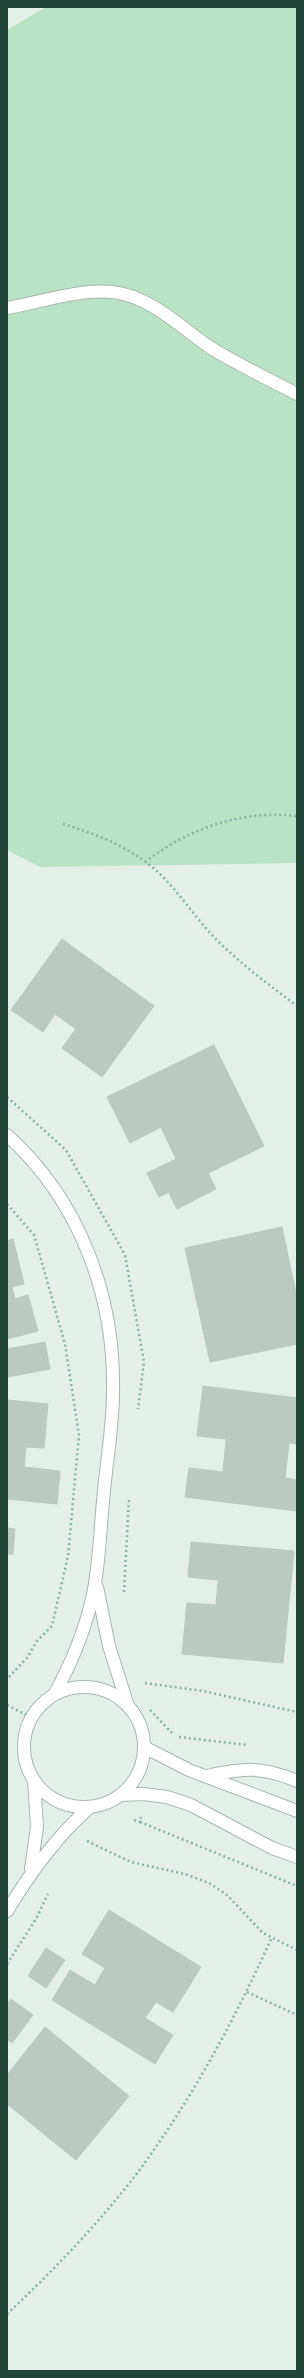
<svg xmlns="http://www.w3.org/2000/svg" width="304" height="2378" viewBox="0 0 304 2378" font-family="'Open Sans',sans-serif">
  <style>
    .green { fill: #bae2c4 }
    .building { fill: #b9cac2; stroke: #b5cac0 }
    .lines { fill: none; stroke-linecap: round; stroke-linejoin: round }
    .minor-casing { stroke: #a6b8b1; stroke-width: 14 }
    .path { stroke: #81b6a3; stroke-width: 2.5; stroke-dasharray: 2 3; stroke-linecap: butt }
    .minor { stroke: #fff; stroke-width: 12 }
  </style>
  <rect width="100%" height="100%" fill="#e4efea"/>
  <path class="green" d="M46,7h251v856l-257,4 -33,-17v-820z"/>
  <path class="building" d="M62,939l92,67 -52,71 -40,-29 14,-19 -21,-15 -12,18 -32,-22z
    M214,1045l50,101 -105,51 -12,-24 29,-14 -15,-32 -31,16 -23,-46z
    M208,1173l8,16 -39,20 -8,-16z
    M282,1227l15,71v46l-87,18 -25,-114z
    M13,1239l11,45 -12,3 3,12 13,-4 10,36 -31,8v-98z
    M45,1342l5,27 -43,8v-28z
    M203,1386l94,12v46l-8,-1 -4,35 12,2v31l-112,-14 4,-29 34,4 3,-33 -29,-3z
    M7,1400l41,4 -4,44 -18,-1 -2,20 36,4 -3,33 -50,-5z
    M7,1528l8,1 -2,25h-6z
    M191,1542l103,9 -11,112 -101,-9 5,-51 29,2 2,-25 -30,-3z
    M109,1910l92,57 -28,45 -17,-10 -11,16 28,17 -18,29 -103,-64 18,-30 25,15 10,-17 -23,-14z
    M46,1948l19,12 -19,28 -18,-12z
    M11,1999l22,16 -21,28 -5,-4v-35z
    M45,2027l84,69 -53,64 -69,-56v-29z"/>
  <g class="lines">
    <g class="minor-casing">
      <path id="minor" d="M7,308c34,-6 71,-19 105,-16 39,4 68,35 99,56 28,17 57,31 86,46
        M7,1135c72,65 108,160 106,257 0,33 -6,66 -9,99 -4,36 -4,73 -12,108 -8,34 -21,65 -38,96
        M97,1587l12,59 19,60
        M24 1747a60 60 0 1 1 120 0a60 60 0 1 1-120 0Z
        M144,1747l45,23 108,41
        M207,1776c37,-8 54,-10 90,5
        M121,1795l22,-1 24,3 24,8 81,43 25,9
        M31,1869l6,-42 -3,-47
        M7,1911c24,-39 49,-74 83,-104"/>
    </g>
    <path class="path" d="M63,824c34,10 69,24 96,49 20,19 35,43 54,63 25,26 55,48 84,70
      M145,862c45,-34 95,-52 152,-46
      M7,1097l59,53 59,105 19,107 -6,47
      M7,1204l27,31 31,109 14,91 -11,121 -16,70 -15,15 -10,17 -20,21
      M124,1592l5,-93
      M145,1683l58,8 94,21
      M7,1705l25,13
      M150,1710l22,23
      M179,1737l68,8
      M134,1820l6,2 1,-5
      M140,1822l157,64
      M87,1841l44,21 54,12 24,9 18,12 36,38 34,17
      M7,1964l29,-45 12,-25
      M247,1992l50,23
      M7,2314c47,-44 92,-91 131,-142 54,-73 96,-151 133,-233"/>
    <use href="#minor" class="minor"/>
  </g>
  <rect width="304" height="2378" fill="none" stroke="#214338" stroke-width="16"/>
</svg>
